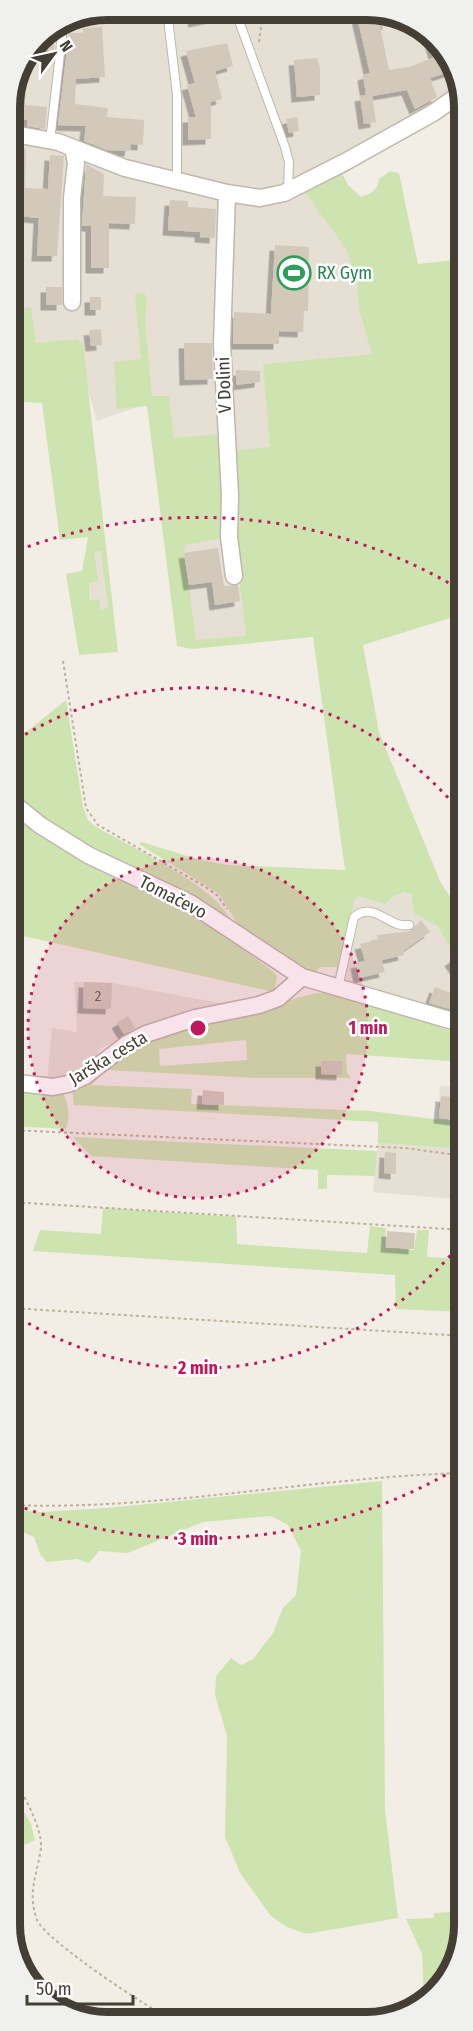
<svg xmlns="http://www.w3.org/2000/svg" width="473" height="2031" viewBox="0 0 473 2031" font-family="'Fira Sans Condensed',sans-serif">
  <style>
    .residential { fill: #e5dfd4 }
    .green { fill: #cee4b0; fill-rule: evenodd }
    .building { fill: #d3c9bb; filter: url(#shadow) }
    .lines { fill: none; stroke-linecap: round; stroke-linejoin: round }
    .lane-casing { stroke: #bfb8ac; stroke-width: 10 }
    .street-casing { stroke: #bfb8ac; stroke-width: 19 }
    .path { stroke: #bdb09b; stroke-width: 2; stroke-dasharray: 3 3; stroke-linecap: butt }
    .lane { stroke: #fff; stroke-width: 8 }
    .street { stroke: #fff; stroke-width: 16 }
    .ring { fill: none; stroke: #c2185b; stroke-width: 3; stroke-dasharray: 3 6 }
    .labels { text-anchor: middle; stroke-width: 5; stroke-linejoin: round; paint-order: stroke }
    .number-label { font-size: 15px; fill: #686156 }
    .leisure-label { font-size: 18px; fill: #27864d; stroke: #fff; text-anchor: start }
    .street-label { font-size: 18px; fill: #443e35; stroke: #fff }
    .rim { fill: none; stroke: #443e35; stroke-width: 8 }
    .centre { fill: #c2185b; stroke: #fff; stroke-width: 3 }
    .ring-label { font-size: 18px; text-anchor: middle; font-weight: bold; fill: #c2185b; stroke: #fff; stroke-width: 5; stroke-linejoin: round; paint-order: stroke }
  </style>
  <defs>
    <filter id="shadow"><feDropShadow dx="-5.5" dy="5.5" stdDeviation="0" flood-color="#0004"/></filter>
  </defs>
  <rect width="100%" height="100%" fill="#f2eee5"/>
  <path class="residential" d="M106,9l286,3 48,30 23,51v9l-148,90 44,74 13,88 -109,10 8,76 -13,197 -68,7 -38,-242 -55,19 -20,-69 -68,12v-264l29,-63z
    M102,551l6,58 -9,1 -8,-10 -2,-18 5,-30z
    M406,892l6,4 10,19 15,11 15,24 11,-8v85l-46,-8 -12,-7 -75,-19 24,-92 5,-5h35z
    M74,982l38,1 123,23 -120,36 -16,7 -3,10 -17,14 -32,9 5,-54 25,4z
    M440,1086l23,2 1,35 -26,-3z
    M378,1143l86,6v51l-91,-8z"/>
  <path class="green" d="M340,169l8,16 13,12c11,-4 16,-6 18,-18l11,-8 9,2 19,91 45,-5v369l-13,-10 -87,27 16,87 61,149 23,36v25l-11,8 -15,-24 -23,-13 -2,-18 -7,-3 -11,4 -9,8 -26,-8 -5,5 -15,66h-19l-5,6 -21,-7 -54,-38 -21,-34 -80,-50 3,-2 58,18 29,5 116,5 -32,-233 -121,12 -15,-3 -30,-240 -30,3 -3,-47 27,-3 -6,-65 9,-1 3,5 -2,24 7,74h17l5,42 49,-4v104l-38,7 -1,6 12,89 50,-4 -12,-102 -3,-83 39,-4 -7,-83 109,-10 -13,-45 -2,-30 -10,-29 -44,-60z
    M9,276h4l1,22 4,2 1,8 12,-1 5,36 41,-4 6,5 35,308 -39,3 -13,-81 16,-3 6,-34 -28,3 -18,-137 -33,-2zM101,551l7,57 -8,2 -1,-11 -9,1 -1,-17 9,-2 -4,-29z
    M66,700l17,107 5,13 8,7c33,19 123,60 135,95 -75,-39 -158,-74 -222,-131v-56l17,-3z
    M9,807l188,107 74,56 6,6 -3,16 -264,-59z
    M316,993h14l75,19 12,7h12l34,8v35l-117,-8 1,19 4,5h-96l-148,-8 -16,15 101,4 -1,15 180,7 93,12v26l-86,-6v-21l-304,-17 -2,-15 69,-50zM246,1040l1,20 -87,6 -1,-17z
    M10,1087l53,7c6,8 7,26 3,35l-56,-3z
    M73,1137l304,14 -2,25 -48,-1v14h-9v-19l-227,-14z
    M103,1208l133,9 1,27 130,9 3,-27 16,2 -1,20 29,2 3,-20h12l-2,27 37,2v53l-68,-3 -1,-34 -362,-24 7,-21 61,4z
    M382,1481l3,329 13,108 -92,16 -19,-7 -16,-11 -31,-43 -15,-36 2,-101 -12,-41 1,-19 15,-18 10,7 12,-6 20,-26 10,-25 13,-13 5,-44 -13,-26 -17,-9 -68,6 -75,31 -29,-2 -10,12 -12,-4 -30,3 -7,-8 -6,-17 -18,-8 -6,2v-21l31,2 66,-4z
    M10,1804l10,1 11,19 4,16 -25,12z
    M464,1911v20l-24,58 -16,9 -2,-44 -16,-35 28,-1v-5z"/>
  <path class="building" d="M191,10h36v5l-33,7z
    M356,12h29l3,12 -8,2 9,44 20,-3 26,-10 -7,-23 12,8 13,29 -23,7 7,19 -22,12 -8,-19 -35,6 4,26 -12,2 -4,-28 6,-1 -3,-20 7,-2z
    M102,27l3,50 -29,2 -1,25 33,4 -1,9 37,3 -1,25 -12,-1 -1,7 -23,-1 -23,-9 2,-15 -28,-1 11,-92h14v-5z
    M55,30l-1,20 -21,-1 5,-12z
    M227,43l6,23 -18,5 7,28 -11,3v37l-23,1v-23h8l-9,-32 8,-2 -9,-32z
    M317,58l3,10v27l-23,2 -3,-37z
    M26,63l-1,42 22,2 -2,22 -18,-3v-6l-18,-1v-19z
    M297,117l2,14 -10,2 -3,-14z
    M9,148l17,1 -1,39 23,1 2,-34 14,1 -7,100h-20l2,-38 -30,-3z
    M86,164l18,10 -1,22 33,1 -1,27 -26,-1v45h-18v-42h-9z
    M170,200l18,1v6l28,2 -1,29 -15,-1v-5l-32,-2z
    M275,245l34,2 -1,64h-4l-1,21 -24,-1v13h-46l1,-32 37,2z
    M46,287h16v18h-16z
    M90,297h11v13h-11z
    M101,329l1,16 -11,1 -2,-16z
    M184,343h28l1,36 -28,1z
    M236,370l24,1v11l-24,3z
    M218,548l6,38 14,-1 2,16 -25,4 -3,-23 -23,3 -5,-32z
    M421,920l9,12 -27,19 1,4 -22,5 3,12 -26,6 -3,-15 9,-2 -5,-17 18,-4 -1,-5 35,-4z
    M463,951v28l-13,-18z
    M84,982l28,1 -1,26 -28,-1z
    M435,987l28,11v15l-34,-10z
    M128,1016l7,12 -11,6 -7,-11z
    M321,1061h21v14l-21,-1z
    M203,1090l21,2v13l-22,-1z
    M441,1096l23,2v23l-25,-3z
    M385,1152l11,1v21l-12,-1z
    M387,1231l28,2 -1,16 -28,-2z"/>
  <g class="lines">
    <g class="lane-casing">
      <path id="lane" d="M167,10l10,85v86
        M235,10l50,137 4,15 -1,29
        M50,141l13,-114
        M338,988l16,-71c20,-17 35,12 55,8"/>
    </g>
    <g class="street-casing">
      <path id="street" d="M9,133l49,9 67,26 102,25 33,5 24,-5 61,-31 88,-49 30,-21
        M227,193l-5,151 8,151 -1,42 5,39
        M72,302v-104l4,-35 -3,-15
        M9,800l31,25 48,30 102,48 112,74 161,47
        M10,1082l43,5 15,-3 17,-8 42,-32 19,-10 49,-16 64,-13 19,-7 24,-21"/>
    </g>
    <path class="path" d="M259,42l4,-31
      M63,661l23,147 12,17 106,61 13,9 10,14
      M10,1130l395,18 59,8
      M10,1202l454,28
      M10,1308l454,28
      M10,1505c151,6 302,-28 454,-32
      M10,1778c13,11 33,53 31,70 -4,28 -14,44 -4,72 7,19 114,91 137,100"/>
    <use href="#lane" class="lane"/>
    <use href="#street" class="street"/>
  </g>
  <circle cx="198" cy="1028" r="170" fill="#c2185b" fill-opacity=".12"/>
  <g class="ring">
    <circle cx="198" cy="1028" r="170"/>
    <path d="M462 1242A340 340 0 0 1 10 1312M10 744A340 340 0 0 1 462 814"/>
    <path d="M461 1466A511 511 0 0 1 11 1503M11 553A511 511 0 0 1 461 590"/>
  </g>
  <defs>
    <g id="stadium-ring" transform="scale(1.725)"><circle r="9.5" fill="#fff" stroke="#2e9e5b" stroke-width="1.5"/><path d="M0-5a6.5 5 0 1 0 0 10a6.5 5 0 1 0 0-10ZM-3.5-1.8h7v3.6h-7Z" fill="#2e9e5b"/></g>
  </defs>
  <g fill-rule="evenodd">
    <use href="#stadium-ring" x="294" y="273"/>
  </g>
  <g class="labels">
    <g class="number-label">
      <text x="98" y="1001">2</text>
    </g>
    <g class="leisure-label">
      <text x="317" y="279">RX Gym</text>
    </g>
    <g class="street-label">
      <text transform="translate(224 385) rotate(-92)" y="6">V Dolini</text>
      <text transform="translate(173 897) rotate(27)" y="6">Tomačevo</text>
      <text transform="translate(108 1058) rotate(-31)" y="6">Jarška cesta</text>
    </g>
  </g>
  <path d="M0 0H473V2031H0ZM107 20H367A87 87 0 0 1 454 107V1925A87 87 0 0 1 367 2012H107A87 87 0 0 1 20 1925V107A87 87 0 0 1 107 20Z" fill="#f0f0ef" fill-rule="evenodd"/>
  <path class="rim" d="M107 20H367A87 87 0 0 1 454 107V1925A87 87 0 0 1 367 2012H107A87 87 0 0 1 20 1925V107A87 87 0 0 1 107 20Z"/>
  <circle cx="198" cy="1028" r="9" class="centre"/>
  <g class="ring-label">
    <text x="368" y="1034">1 min</text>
    <text x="198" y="1374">2 min</text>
    <text x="198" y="1545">3 min</text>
  </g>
  <g transform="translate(54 54) rotate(57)" stroke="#ffffff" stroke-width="4.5" paint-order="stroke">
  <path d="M0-4.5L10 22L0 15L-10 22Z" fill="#443e35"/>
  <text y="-9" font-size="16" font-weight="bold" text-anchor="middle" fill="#443e35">N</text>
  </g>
  <path d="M27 1995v9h106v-9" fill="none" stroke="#443e35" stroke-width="3"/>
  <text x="36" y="1995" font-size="18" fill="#443e35" stroke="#ffffff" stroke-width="4.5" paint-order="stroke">50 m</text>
</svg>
